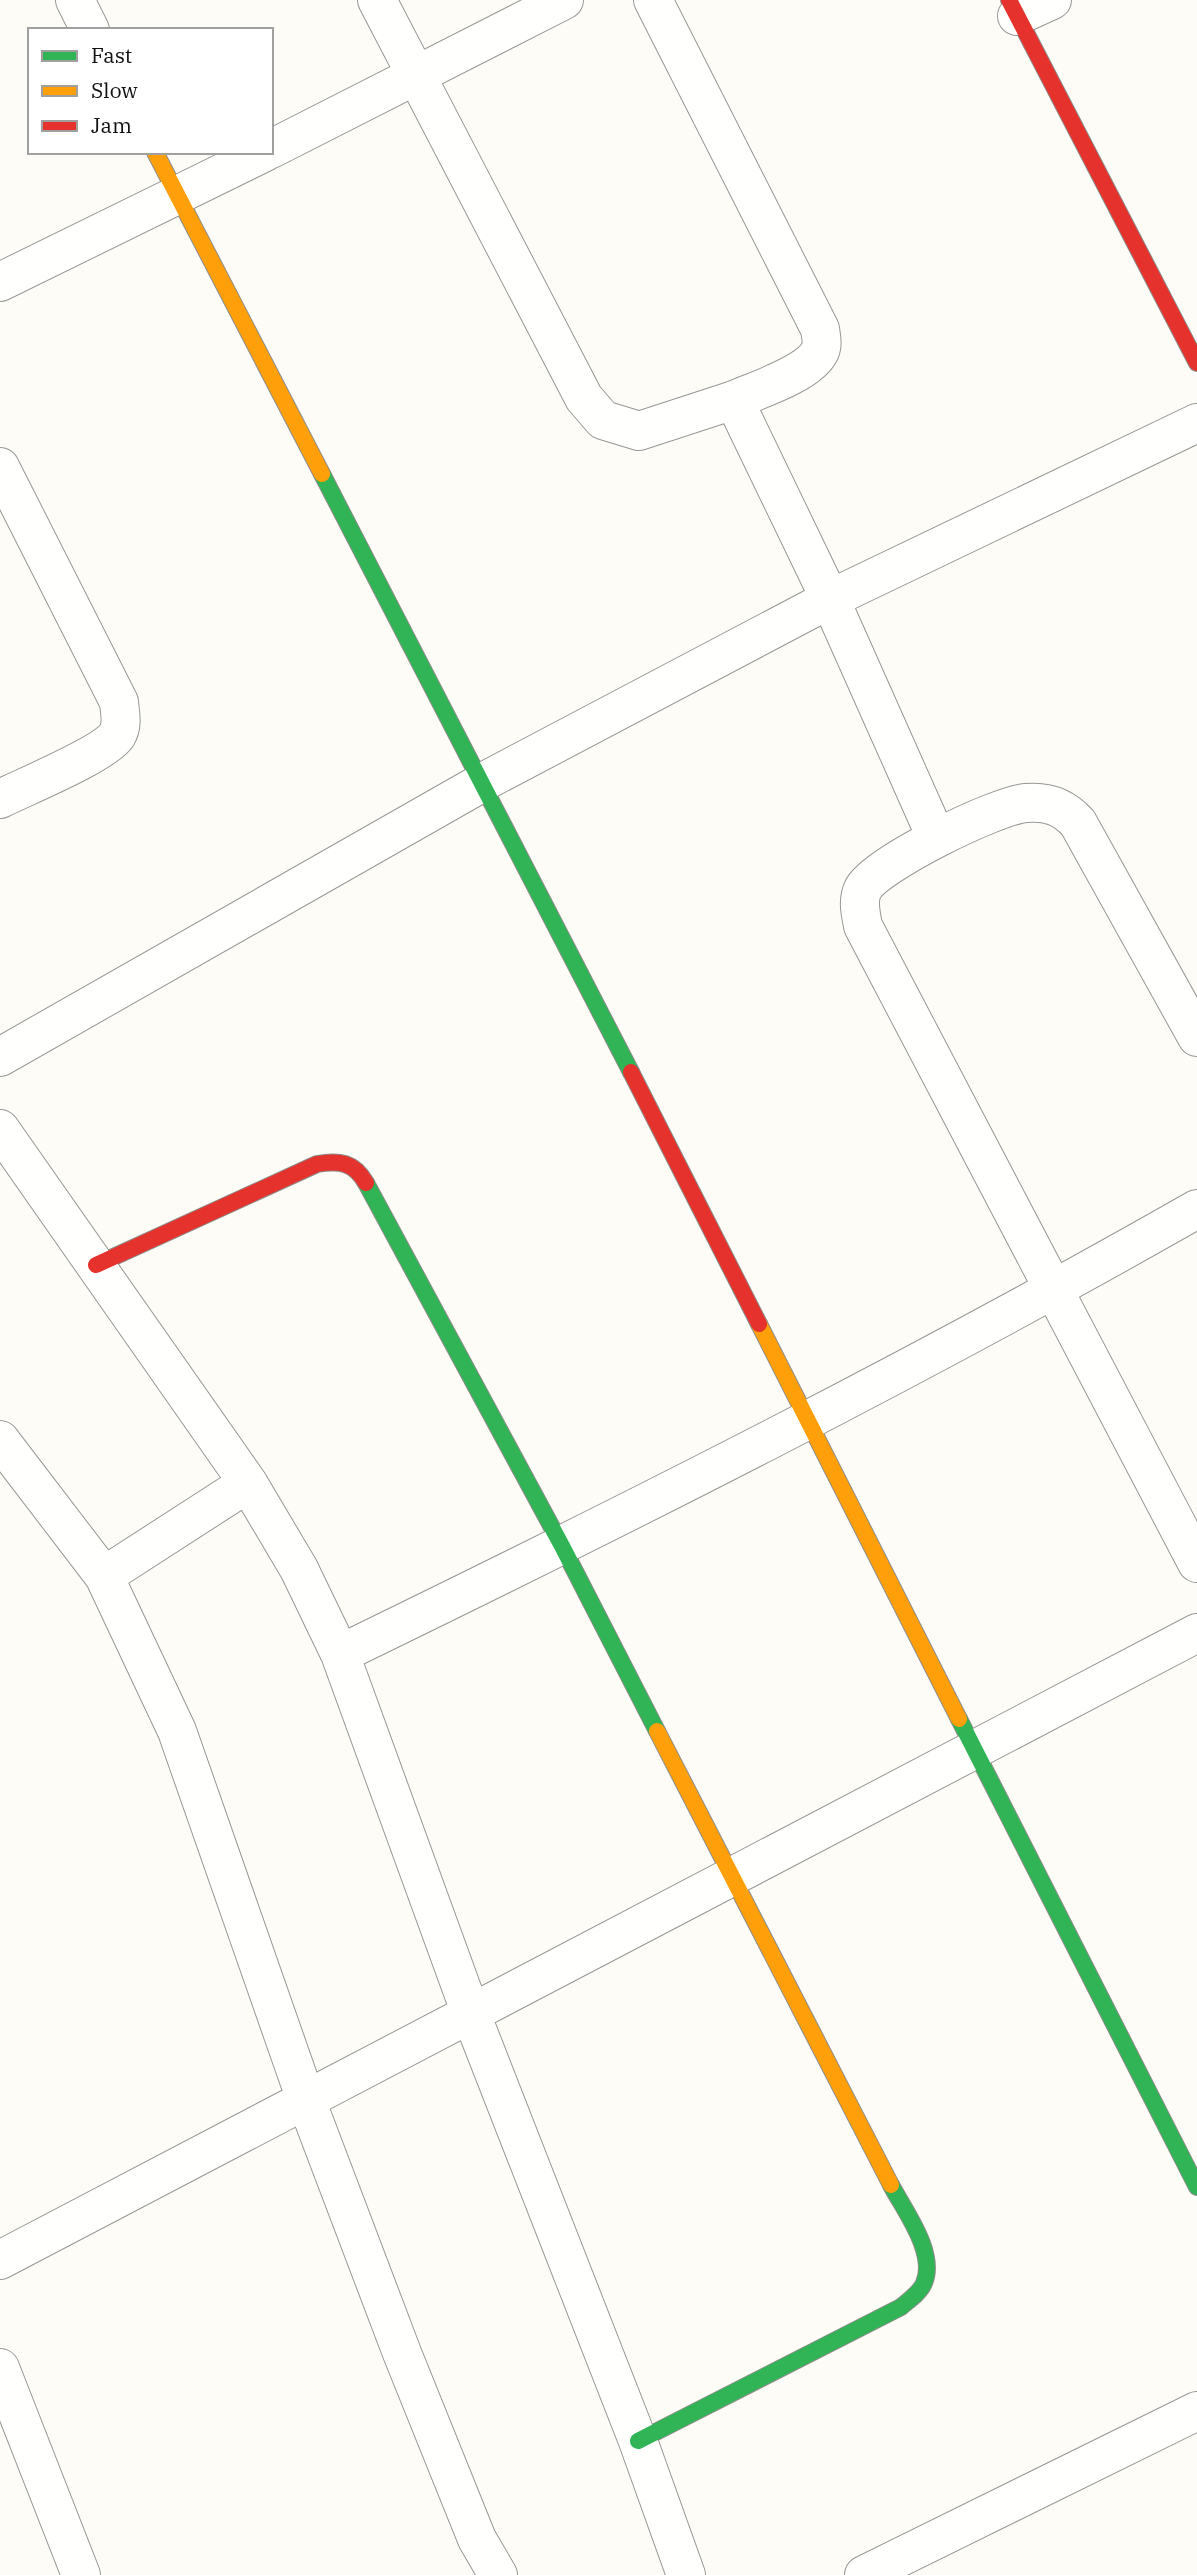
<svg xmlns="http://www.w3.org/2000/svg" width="1197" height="2575" viewBox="0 0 1197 2575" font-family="'IBM Plex Serif',serif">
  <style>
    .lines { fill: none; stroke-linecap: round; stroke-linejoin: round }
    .street-casing { stroke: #979795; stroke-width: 40 }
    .fast-casing { stroke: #8e8d8b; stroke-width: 18 }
    .slow-casing { stroke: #8e8d8b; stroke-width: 18 }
    .jam-casing { stroke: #8e8d8b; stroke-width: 18 }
    .street { stroke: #fffffe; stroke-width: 38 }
    .fast { stroke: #30b455; stroke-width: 16 }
    .slow { stroke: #ff9f0a; stroke-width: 16 }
    .jam { stroke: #e5322d; stroke-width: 16 }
  </style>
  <rect width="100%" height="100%" fill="#fdfcf7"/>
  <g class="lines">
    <g class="street-casing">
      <path id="street" d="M75,0l15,30
        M377,0l207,398 19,22 36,11 95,-31
        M653,0l167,329c1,7 3,15 0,22 -11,23 -63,39 -86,49l96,199 106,238
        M1017,16l35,-16
        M271,149l293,-149
        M0,282l265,-130
        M0,467l119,235c1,11 4,23 -2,33 -12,19 -93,52 -117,64
        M1197,1037l-119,-214c-14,-16 -30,-22 -52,-20 -29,2 -150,61 -163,86 -6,12 -2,25 0,37l334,637
        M0,1057l483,-275 347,-183 367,-176
        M0,1129l248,354 51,86 41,85 131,360 167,427 48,134
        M0,1440l104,136 73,155 129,369 96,253 75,186 21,36
        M104,1576l144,-93
        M340,1654c290,-141 578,-286 857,-445
        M0,2260l1197,-627
        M0,2368l81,207
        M864,2575l333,-164"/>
    </g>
    <g class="fast-casing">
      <path id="fast" d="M322,474l309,598
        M366,1183l196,363 95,185
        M959,1719l238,468
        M638,2441l263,-134c8,-7 19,-14 23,-24 13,-30 -20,-73 -33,-98"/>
    </g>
    <g class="slow-casing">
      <path id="slow" d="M155,152l167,322
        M759,1324l200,395
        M657,1731l234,454"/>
    </g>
    <g class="jam-casing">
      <path id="jam" d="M1009,0l188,363
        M631,1072l128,252
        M96,1265l221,-101c22,-4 37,-2 49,19"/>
    </g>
    <use href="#street" class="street"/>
    <use href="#fast" class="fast"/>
    <use href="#slow" class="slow"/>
    <use href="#jam" class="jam"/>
  </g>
  <rect x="28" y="28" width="245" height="126" fill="#ffffff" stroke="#a0a0a0" stroke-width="2"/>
  <rect x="42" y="51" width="35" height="10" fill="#30b455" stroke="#a0a0a0" stroke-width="2"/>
  <text x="91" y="63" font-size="21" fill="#111111">Fast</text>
  <rect x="42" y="86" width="35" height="10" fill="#ff9f0a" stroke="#a0a0a0" stroke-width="2"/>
  <text x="91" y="98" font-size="21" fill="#111111">Slow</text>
  <rect x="42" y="121" width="35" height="10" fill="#e5322d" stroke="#a0a0a0" stroke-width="2"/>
  <text x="91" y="133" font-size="21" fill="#111111">Jam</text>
</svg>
